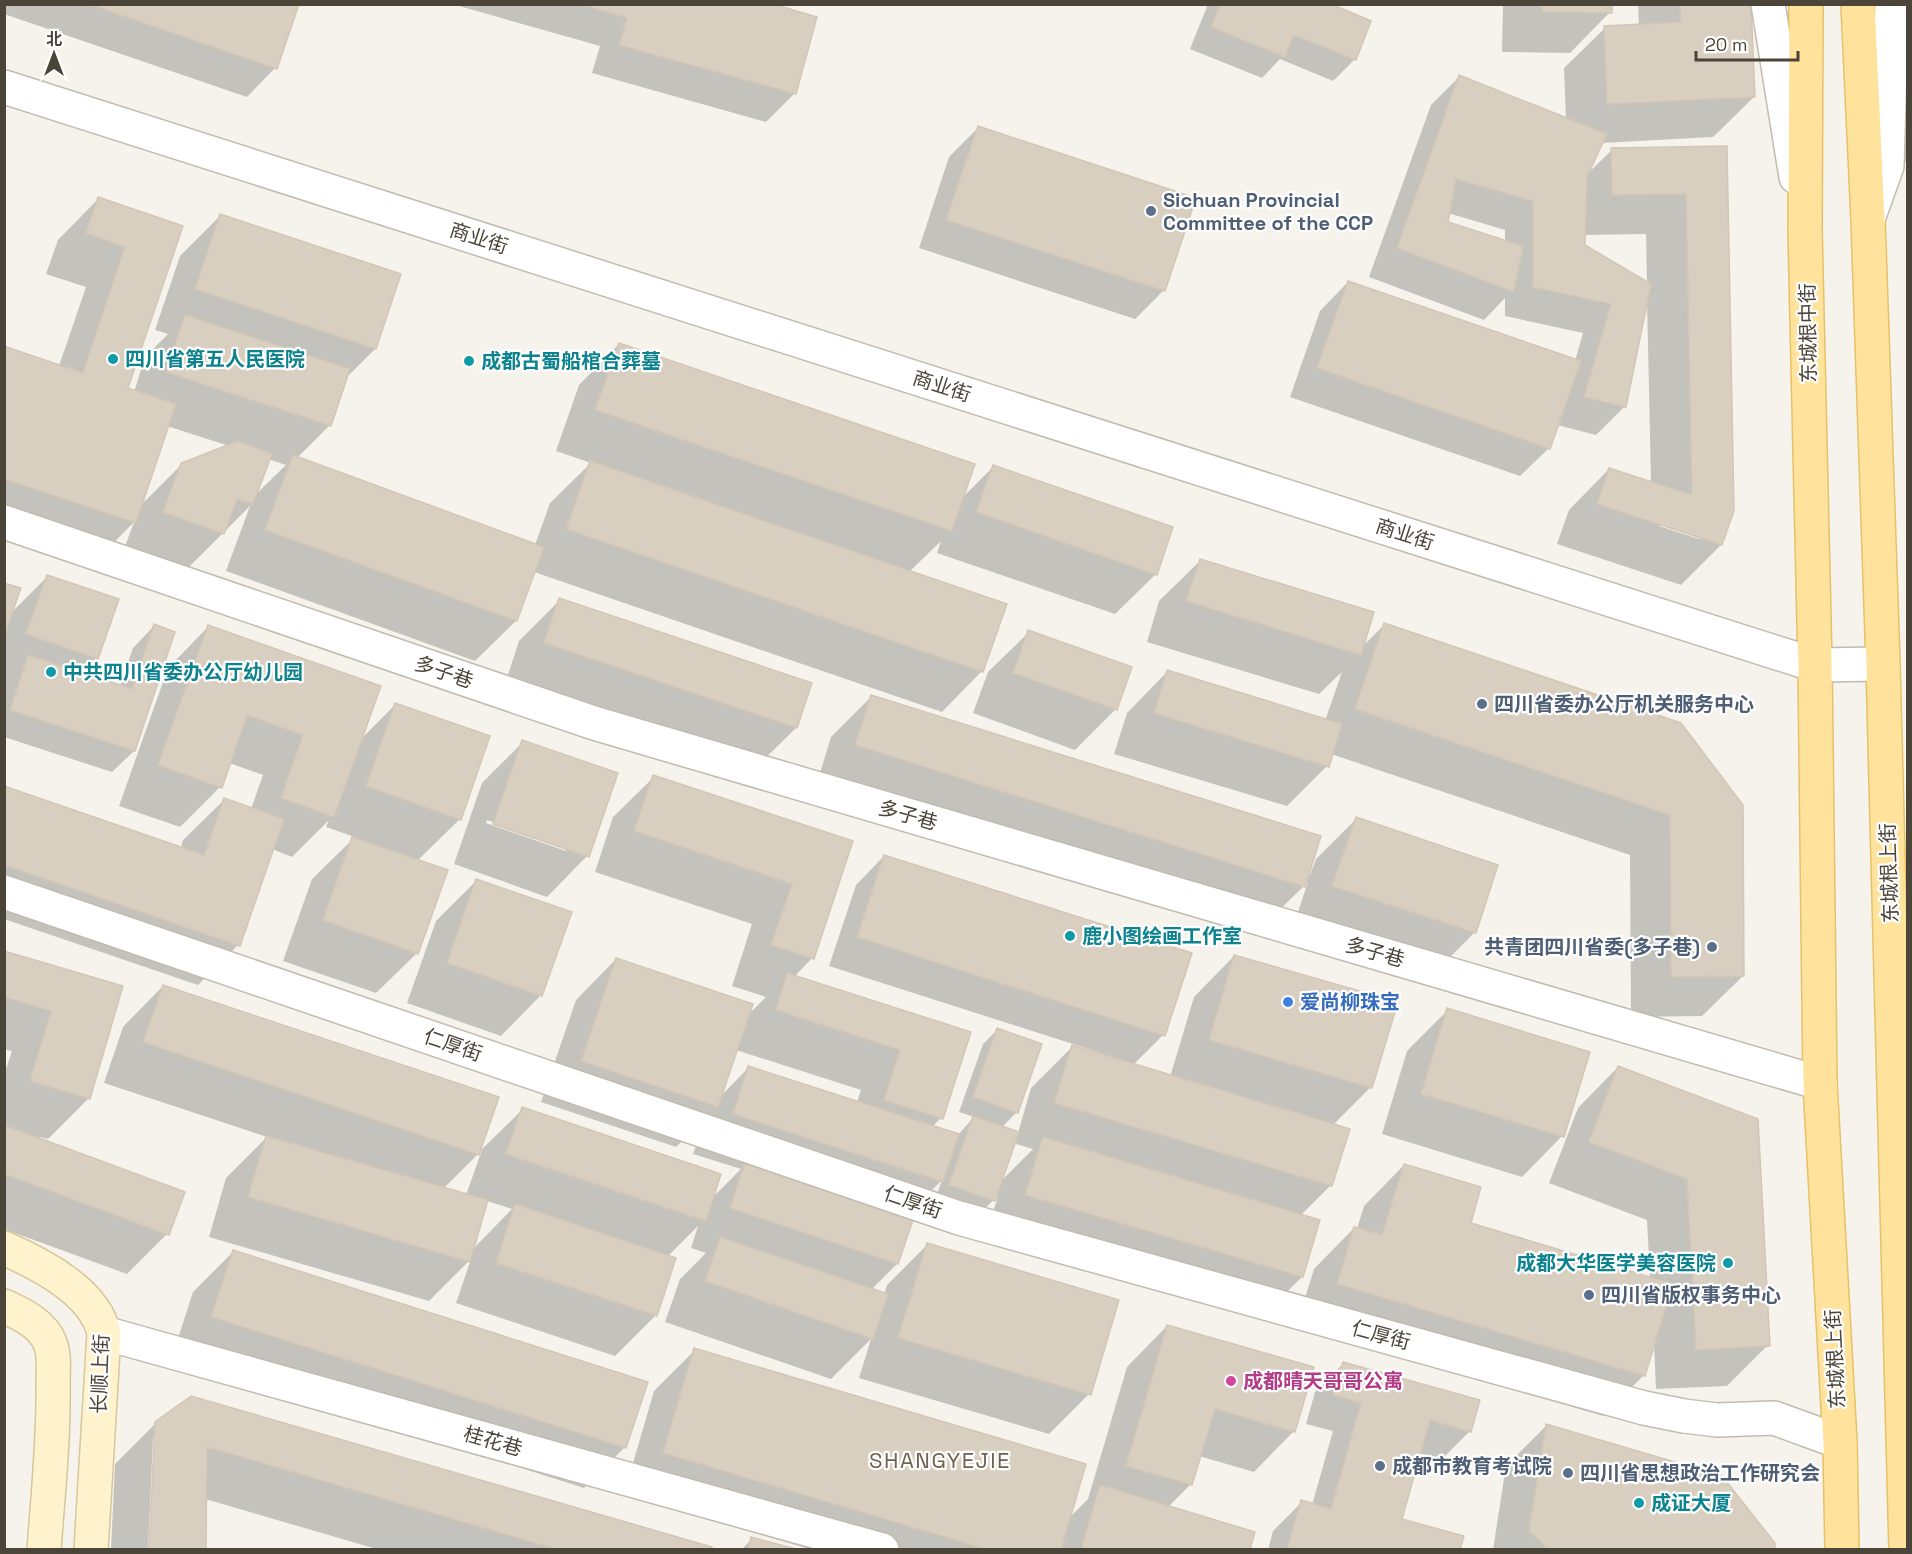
<svg xmlns="http://www.w3.org/2000/svg" width="1912" height="1554" viewBox="0 0 1912 1554" font-family="'Space Grotesk','Noto Sans SC',sans-serif">
  <style>
    .shadow { fill: #0003; fill-rule: evenodd }
    .building { fill: #d8cfc1; stroke: #d3c7b4; stroke-width: 1.5 }
    .lines { fill: none; stroke-linecap: round; stroke-linejoin: round }
    .minor-casing { stroke: #c2bbae; stroke-width: 36 }
    .tertiary-casing { stroke: #c2bbae; stroke-width: 36 }
    .secondary-casing { stroke: #d6c79b; stroke-width: 36 }
    .primary-casing { stroke: #e6c16a; stroke-width: 36 }
    .minor { stroke: #fff; stroke-width: 33 }
    .tertiary { stroke: #fff; stroke-width: 33 }
    .secondary { stroke: #fff3cd; stroke-width: 33 }
    .primary { stroke: #ffe39c; stroke-width: 33 }
    .service-dot { fill: #5c6f8a; stroke: #fff; stroke-width: 2 }
    .culture-dot { fill: #0f9aa8; stroke: #fff; stroke-width: 2 }
    .shop-dot { fill: #3f7fe0; stroke: #fff; stroke-width: 2 }
    .hotel-dot { fill: #d1479c; stroke: #fff; stroke-width: 2 }
    .labels { text-anchor: middle; stroke-width: 4.5; stroke-linejoin: round; paint-order: stroke }
    .service-label { font-size: 20px; font-weight: bold; fill: #4e5e75; stroke: #fff; text-anchor: start }
    .street-label { font-size: 20px; fill: #4b4439; stroke: #fff }
    .culture-label { font-size: 20px; font-weight: bold; fill: #0d838f; stroke: #fff; text-anchor: start }
    .shop-label { font-size: 20px; font-weight: bold; fill: #366cbe; stroke: #fff; text-anchor: start }
    .hotel-label { font-size: 20px; font-weight: bold; fill: #b23c85; stroke: #fff; text-anchor: start }
    .quarter-label { font-size: 22px; letter-spacing: 1.5px; fill: #6e6250; stroke: #fff }
  </style>
  <rect width="100%" height="100%" fill="#f6f3ec"/>
  <path class="shadow" d="M4,4h293l-22,64 -28,29 -243,-83z
    M452,4h315l49,14 -22,76 -28,28 -174,-49 8,-27z
    M1208,4h119l28,55 -22,22 -53,-22 -18,19 -72,-29z
    M1503,4h107v8l-40,41 -68,-1z
    M1638,4h111l5,93 -41,40 -112,6 -14,31 25,-24 113,-2 -4,397 -40,40 -124,-41 12,-34 40,-41 42,14 -4,-183 -22,106 -29,29 -39,-10 -8,23 -29,28 -230,-79 30,-86 28,-29 227,79 8,-28 -78,-17v-18l-21,22 -115,-43 62,-172 28,-28 107,43 -2,-52 41,-40 34,-2zM1448,213l57,17v12l-58,-19zM1646,234l1,49 -64,-37v-11zM1662,524l38,12 -1,3 -40,-13z
    M1908,26v136l-27,-1z
    M978,128l216,71 -31,92 -28,28 -216,-71 30,-91z
    M98,199l83,28 -55,162 8,3 11,-35 23,-23 -13,-4 25,-74 41,-41 178,60 -24,74 -29,29 -16,47 -33,33 238,87 15,-42 41,-40 -35,-12 23,-66 40,-41 343,154 31,-31 163,107 -41,40 -178,-61 4,-12 -32,31 73,99 -40,41 -408,-140 -18,49 -41,40 -249,-90 24,-65 -68,68 -59,-22 11,-30 -40,41 -90,-30v-185l55,18 27,-79 -40,-13 12,-34zM167,426l62,20 -47,18 -42,42zM268,459l18,6 -31,30z
    M1200,561l162,86 22,-22 296,100 63,251 -41,40 -71,1 -1,-162 -299,-101 -4,12 -40,40 -173,-52 13,-41 40,-41 158,49 17,-49 -23,22 -172,-52 12,-41z
    M48,576l48,82 -15,16 39,12 13,-38 21,-22 20,6 -40,119 -22,21 -108,-35v-153l6,30z
    M560,600l250,84 -14,44 -41,40 -250,-84 14,-43z
    M208,627l152,113 35,-35 65,114 -43,42v92l-41,40 -93,-32 29,-82 43,-42 -29,-10 3,-7 -37,37 -20,-8 -34,96 -40,40 -194,-66v-131l177,60 2,-8 41,-40 27,9 12,-34 -34,-12 -9,24 -40,40 -61,-21 49,-138z
    M1029,632l87,77 -41,41 -102,-37 15,-41z
    M872,696l438,179 6,-16 40,-40 141,47 -23,67 -40,40 -141,-46 15,-45 -45,44 -447,-140 15,-49z
    M523,742l64,114 -40,41 -93,-33 28,-81zM487,820l79,27v4l-80,-28z
    M654,777l197,65 -39,116 -18,19 175,56 -28,85 -9,9 26,8 16,-18 -15,-5 24,-68 14,-14 20,82 -15,15 16,6 13,-45 41,-41 28,9 1,-3 -272,-87 27,-81 28,-29 279,179 -30,30 37,12 24,-80 40,-41 137,131 -38,38 -2,60 -31,31 2,61 -41,40 -275,-82 12,-39 -19,18 -44,-14 7,-20 -38,38 7,3 -14,43 -26,26 13,5 3,-10 40,-40 162,149 -40,40 -190,-56 12,-39 -40,40 -166,-57 15,-43 26,-26 -15,-5 7,-22 -31,31 -11,58 -41,41 -159,-53 15,-44 -42,42 -220,-64 17,-59 41,-41 -163,-54 19,-56 40,-41 315,167 45,-44 188,90 30,-30 -48,-15 12,-35 -29,28 -135,-45 35,-102 40,-41 132,56 18,-18 -34,-11 20,-62 -157,-52 18,-55zM736,1050l125,40 -4,12 -108,-35 -28,29zM1013,1143l20,6 -34,34zM482,1150l-16,45 -23,-6zM487,1201l25,8 -39,40z
    M477,880l64,115 -40,41 -94,-33 29,-82z
    M4,952l117,35 -33,112 -40,40 -8,-2 -1,2 128,95 -40,40 -123,-45v-154l8,-24 -8,-2z
    M1448,1010l114,126 -40,41 -140,-43 25,-83z
    M1618,1067l138,53 12,225 -41,41 -71,3 -2,-45 -10,31 -41,41 -306,-92 17,-55 40,-41 3,1 7,-23 40,-41 65,59 181,55 -3,-59 -98,-37 29,-75z
    M233,1252l392,195 -41,41 -412,-131 21,-65z
    M1167,1326l127,105 -40,41 -55,-16 -8,28 -23,23 80,43h-435l-189,-56 30,-103 41,-41 373,169 20,-20 39,-132z
    M1343,1364l127,67 -29,29 -22,-7 -19,67 59,30h-191l5,-19 29,-29 10,3 21,-74 -27,-7 9,-32z
    M156,1423l553,127h-329l-175,-51 -49,-61h-3l-5,112h-37l4,-86z
    M1546,1426l227,124h-280l13,-84z
    M752,1539l41,11h-52z"/>
  <path class="building" d="M89,4h210l-22,65z
    M580,4h193l44,13 -21,77 -177,-49 8,-27z
    M1220,4h111l40,17 -15,39 -62,-25 -9,22 -74,-30z
    M1542,4h70v9l-70,-1z
    M1680,4h71l4,93 -148,7 -3,-78 77,-4z
    M1459,75l148,59 -20,43 -2,68 66,39 -25,123 -42,-10 27,-93 -78,-17v-86l-77,-22 -8,43 75,24 -9,46 -117,-44z
    M978,126l218,72 -31,93 -219,-71z
    M1727,146l7,365 -12,34 -125,-41 12,-36 83,27 -6,-301 -74,1 -1,-47z
    M98,197l85,29 -55,162 48,16 -40,119 -132,-44v-133l79,27 42,-126 -39,-14z
    M220,214l181,60 -25,75 -181,-60z
    M1348,281l233,80 -31,88 -233,-81z
    M185,315l165,54 -19,57 -165,-54z
    M619,343l356,121 -23,67 -357,-121z
    M238,441l34,13 -19,50 -16,-5 -13,35 -61,-22 18,-49z
    M293,455l251,92 -27,74 -252,-91z
    M590,461l417,143 -24,68 -417,-143z
    M993,465l180,62 -16,48 -181,-63z
    M1200,559l174,53 -13,43 -175,-54z
    M47,575l72,24 -21,60 -72,-25z
    M4,583l17,5 -17,48z
    M559,598l253,85 -15,45 -253,-85z
    M1384,623l297,100 62,82 1,171 -73,1 -1,-162 -315,-106z
    M154,624l21,8 -40,119 -125,-41 18,-55 104,34z
    M208,625l173,61 -47,131 -53,-19 22,-63 -56,-20 -25,73 -64,-23z
    M1028,630l104,37 -15,43 -104,-37z
    M1167,670l175,54 -13,43 -175,-54z
    M871,695l450,141 -16,51 -450,-142z
    M395,703l95,33 -29,84 -95,-34z
    M522,740l96,33 -29,84 -96,-33z
    M653,775l200,66 -39,118 -43,-14 21,-61 -158,-53z
    M4,786l200,69 20,-57 60,21 -44,127 -236,-81z
    M1356,817l142,48 -22,68 -144,-47z
    M352,837l96,33 -30,84 -95,-34z
    M884,855l308,98 -27,83 -308,-99z
    M476,879l96,33 -30,84 -95,-33z
    M4,951l119,35 -33,113 -60,-18 21,-70 -47,-14z
    M1234,955l164,47 -26,86 -163,-48z
    M616,958l137,46 -35,103 -137,-46z
    M787,973l184,59 -28,87 -59,-19 16,-50 -124,-40z
    M163,985l336,112 -20,58 -336,-113z
    M1447,1008l143,44 -26,85 -143,-43z
    M997,1028l45,16 -24,69 -45,-16z
    M1072,1045l278,84 -18,57 -278,-83z
    M748,1066l211,68 -16,48 -210,-68z
    M1618,1066l140,53 12,227 -74,4 -9,-171 -98,-37z
    M522,1107l199,67 -15,47 -200,-67z
    M973,1116l46,16 -24,69 -46,-16z
    M4,1125l181,67 -16,43 -165,-61z
    M266,1136l222,64 -18,62 -222,-65z
    M1043,1137l277,83 -17,57 -278,-82z
    M745,1163l168,57 -15,44 -168,-56z
    M1404,1164l77,23 -10,36 202,61 -28,92 -308,-92 17,-57 28,8z
    M515,1204l161,54 -19,58 -161,-53z
    M720,1237l168,57 -15,45 -168,-58z
    M927,1243l192,57 -28,95 -193,-57z
    M233,1250l415,132 -22,66 -415,-131z
    M1167,1325l147,42 -19,65 -80,-23 -23,76 -66,-19z
    M694,1348l392,116 -25,86h-72l-326,-97z
    M1343,1362l137,38 -9,32 -41,-12 -28,99 62,17 -4,14h-173l14,-50 30,9 30,-106 -28,-8z
    M191,1396l521,151 -1,3h-152l-352,-103 -1,103h-57l6,-128z
    M1546,1424l176,52 53,67v7h-226l-20,-19z
    M1100,1485l155,47 -5,18h-169z
    M751,1537l45,12 -48,1z"/>
  <g class="lines">
    <g class="minor-casing">
      <path id="minor" d="M4,87l1811,578 68,-1
        M4,522l590,201 1226,360
        M4,892l955,326 685,190 40,8 33,4 57,-2 66,24
        M104,1333l778,217"/>
    </g>
    <g class="tertiary-casing">
      <path id="tertiary" d="M1768,4l28,173
        M1868,219l19,-53 5,-162"/>
    </g>
    <g class="secondary-casing">
      <path id="secondary" d="M4,1248c36,16 90,43 100,85l-13,217
        M4,1306c17,8 39,18 46,37 5,12 3,28 3,41 1,55 -5,110 -9,166"/>
    </g>
    <g class="primary-casing">
      <path id="primary" d="M1806,4l-1,226 10,435 5,418 20,359 2,108
        M1858,4l10,215 15,445 23,886"/>
    </g>
    <use href="#minor" class="minor"/>
    <use href="#tertiary" class="tertiary"/>
    <use href="#secondary" class="secondary"/>
    <use href="#primary" class="primary"/>
  </g>
  <g class="service-dot">
    <circle cx="1151" cy="211" r="6"/>
    <circle cx="1482" cy="704" r="6"/>
    <circle cx="1712" cy="947" r="6"/>
    <circle cx="1589" cy="1295" r="6"/>
    <circle cx="1380" cy="1466" r="6"/>
    <circle cx="1568" cy="1473" r="6"/>
  </g>
  <g class="culture-dot">
    <circle cx="113" cy="359" r="6"/>
    <circle cx="469" cy="361" r="6"/>
    <circle cx="51" cy="672" r="6"/>
    <circle cx="1070" cy="936" r="6"/>
    <circle cx="1728" cy="1263" r="6"/>
    <circle cx="1639" cy="1503" r="6"/>
  </g>
  <circle class="shop-dot" cx="1288" cy="1002" r="6"/>
  <circle class="hotel-dot" cx="1231" cy="1381" r="6"/>
  <g class="labels">
    <g class="service-label">
      <text x="1163" y="207">Sichuan Provincial<tspan x="1163" dy="23">Committee of the CCP</tspan></text>
      <text x="1494" y="711">四川省委办公厅机关服务中心</text>
      <text x="1700" y="954" text-anchor="end">共青团四川省委(多子巷)</text>
      <text x="1601" y="1302">四川省版权事务中心</text>
      <text x="1392" y="1473">成都市教育考试院</text>
      <text x="1580" y="1480">四川省思想政治工作研究会</text>
    </g>
    <g class="street-label">
      <text transform="translate(479 238) rotate(18)" y="7">商业街</text>
      <text transform="translate(1808 333) rotate(-91)" y="7">东城根中街</text>
      <text transform="translate(942 386) rotate(18)" y="7">商业街</text>
      <text transform="translate(1405 534) rotate(18)" y="7">商业街</text>
      <text transform="translate(444 672) rotate(19)" y="7">多子巷</text>
      <text transform="translate(908 815) rotate(16)" y="7">多子巷</text>
      <text transform="translate(1889 873) rotate(-92)" y="7">东城根上街</text>
      <text transform="translate(1375 952) rotate(16)" y="7">多子巷</text>
      <text transform="translate(453 1045) rotate(19)" y="7">仁厚街</text>
      <text transform="translate(913 1202) rotate(19)" y="7">仁厚街</text>
      <text transform="translate(1381 1335) rotate(15)" y="7">仁厚街</text>
      <text transform="translate(1835 1359) rotate(-93)" y="7">东城根上街</text>
      <text transform="translate(100 1374) rotate(-88)" y="7">长顺上街</text>
      <text transform="translate(493 1441) rotate(16)" y="7">桂花巷</text>
    </g>
    <g class="culture-label">
      <text x="125" y="366">四川省第五人民医院</text>
      <text x="481" y="368">成都古蜀船棺合葬墓</text>
      <text x="63" y="679">中共四川省委办公厅幼儿园</text>
      <text x="1082" y="943">鹿小图绘画工作室</text>
      <text x="1716" y="1270" text-anchor="end">成都大华医学美容医院</text>
      <text x="1651" y="1510">成证大厦</text>
    </g>
    <g class="shop-label">
      <text x="1300" y="1009">爱尚柳珠宝</text>
    </g>
    <g class="hotel-label">
      <text x="1243" y="1388">成都晴天哥哥公寓</text>
    </g>
    <g class="quarter-label">
      <text x="940" y="1468">SHANGYEJIE</text>
    </g>
  </g>
  <rect width="1912" height="1554" fill="none" stroke="#4b4439" stroke-width="12"/>
  <g transform="translate(54 54)" stroke="#ffffff" stroke-width="4.5" paint-order="stroke">
  <path d="M0-4.5L10 22L0 15L-10 22Z" fill="#4b4439"/>
  <text y="-9" font-size="16" font-weight="bold" text-anchor="middle" fill="#4b4439">北</text>
  </g>
  <path d="M1696 51v9h102v-9" fill="none" stroke="#4b4439" stroke-width="3"/>
  <text x="1705" y="51" font-size="18" fill="#4b4439" stroke="#ffffff" stroke-width="4.5" paint-order="stroke">20 m</text>
</svg>
